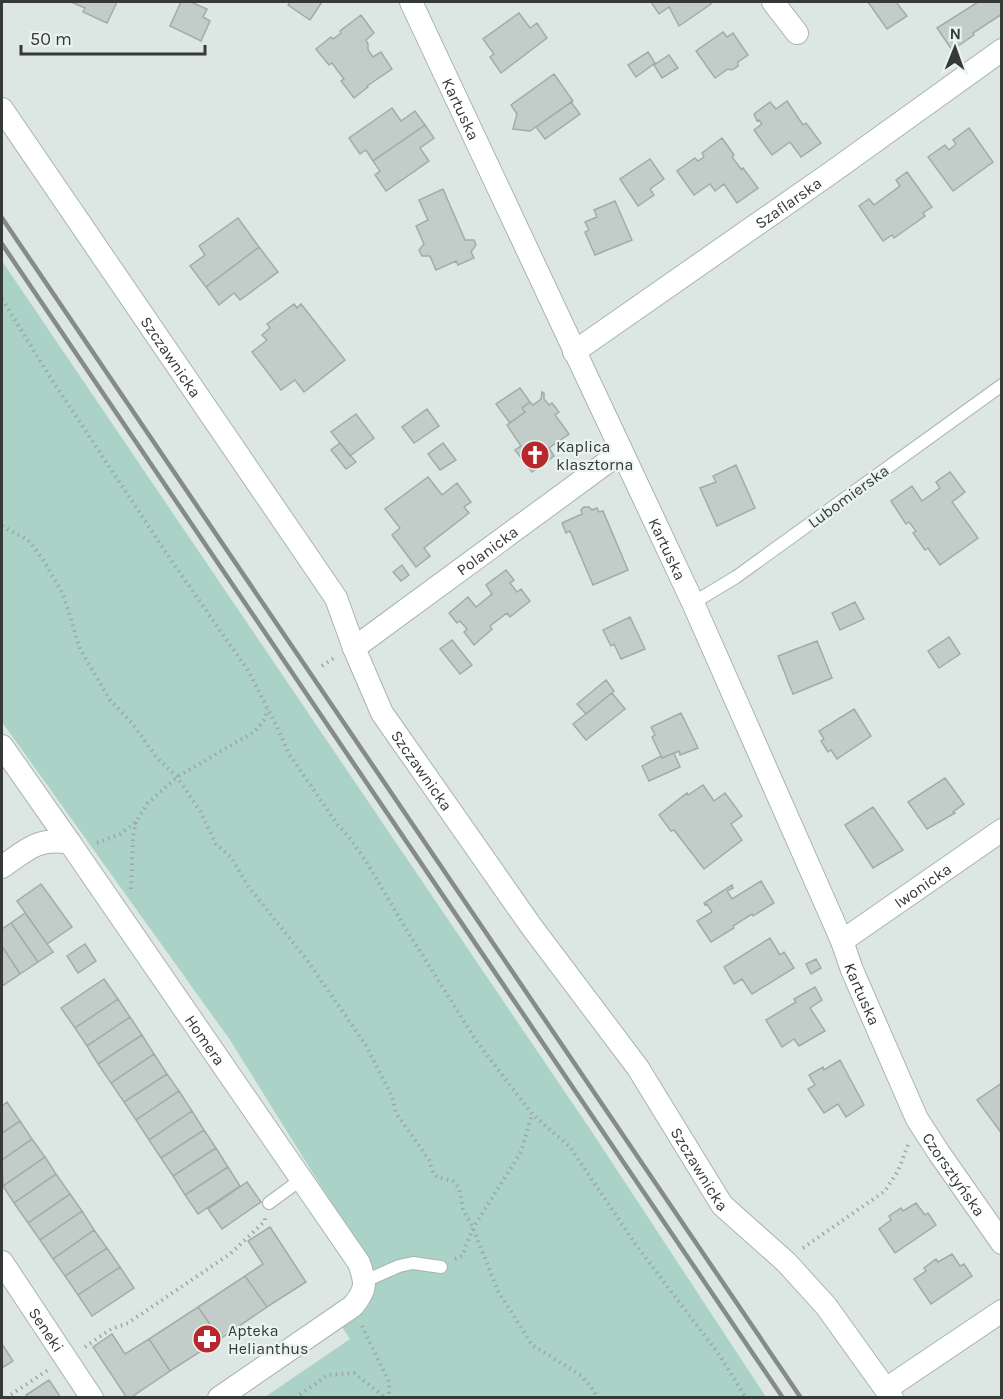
<svg xmlns="http://www.w3.org/2000/svg" width="1003" height="1399" viewBox="0 0 1003 1399" font-family="Karla,sans-serif">
  <style>
    .green { fill: #aad2c6 }
    .building { fill: #c2cdc9; stroke: #a1aca9; stroke-width: 1.5 }
    .lines { fill: none; stroke-linecap: round; stroke-linejoin: round }
    .lane-casing { stroke: #a9b3b0; stroke-width: 14 }
    .street-casing { stroke: #a9b3b0; stroke-width: 24 }
    .path { stroke: #9fa7a5; stroke-width: 4; stroke-dasharray: 1.5 4.5; stroke-linecap: butt }
    .lane { stroke: #fff; stroke-width: 12 }
    .street { stroke: #fff; stroke-width: 22 }
    .rail { stroke: #848b89; stroke-width: 4.5 }
    .labels { text-anchor: middle; stroke-width: 4.5; stroke-linejoin: round; paint-order: stroke }
    .street-label { font-size: 16px; fill: #353938; stroke: #e9f4f1 }
    .poi-label { font-size: 16px; fill: #353938; stroke: #e9f4f1; text-anchor: start }
  </style>
  <rect width="100%" height="100%" fill="#dce7e4"/>
  <path class="green" d="M2,261l590,871 174,265h-501l85,-58 -8,-12c29,-20 31,-24 30,-59l-142,-228 -228,-318z"/>
  <path class="building" d="M71,2h46l-10,21 -24,-11 2,-4z
    M181,2h10l16,7 -4,8 7,4 -9,20 -31,-15z
    M290,2h32l-12,18 -22,-15z
    M651,2h59l1,2 -32,22 -10,-19 -10,7z
    M868,2h28l11,14 -20,13z
    M978,2h24v12l-29,19 1,2 -22,15 -15,-22z
    M519,13l11,15 7,-5 10,15 -46,35 -11,-16 4,-3 -11,-15z
    M361,15l13,18 -8,7 2,4v6l5,7 8,-5 11,17 -25,17 1,1 -14,11 -13,-17 3,-2 -12,-16 -3,2 -13,-16 15,-12 2,2 8,-6 -1,-2z
    M723,32l4,5 6,-4 15,22 -10,7v4l-6,4 -4,-1 -13,9 -19,-27z
    M648,52l7,11 -19,14 -8,-12z
    M669,55l9,13 -16,10 -8,-13z
    M554,74l19,27 -43,30 -17,-2 4,-15 -6,-9z
    M787,101l16,24 3,-2 15,20 -20,14 -11,-15 -18,13 -18,-25 8,-6 -3,-4 -2,1 -3,-7 16,-12 6,7z
    M571,102l9,12 -35,25 -9,-12z
    M392,108l9,13 14,-10 10,14 -52,36 -7,-11 -6,4 -11,-16z
    M425,125l9,13 -14,10 9,13 -43,30 -11,-16 5,-4 -7,-10z
    M969,128l24,34 -40,29 -25,-34 17,-12 4,5 7,-6 -3,-4z
    M722,138l12,17 -2,2 9,12 2,-1 15,20 -21,15 -13,-19 -9,7 -5,-7 -16,11 -17,-24 18,-13 3,3 6,-4 -2,-4z
    M650,159l14,20 -14,10 4,6 -16,11 -18,-27z
    M907,172l25,35 -9,6 2,3 -31,22 -2,-3 -9,6 -24,-35 10,-7 5,6 26,-19 -4,-6z
    M443,189l22,51h9l2,5 -5,7 3,6 -16,7 -2,-4 -20,9 -6,-14h-8l-3,-6 5,-6 -8,-18 12,-6 -9,-20z
    M615,201l17,39 -37,15 -10,-23 4,-2 -4,-8 12,-5 -3,-7z
    M238,218l21,29 -53,40 -16,-21 15,-11 -6,-9z
    M259,247l19,25 -38,28 -6,-7 -15,12 -13,-18z
    M294,304l3,4 4,-4 44,56 -41,32 -9,-12 -14,10 -29,-38 15,-12 -5,-5 8,-7 -3,-4z
    M520,388l10,14 -8,6 3,4 -15,11 -14,-19z
    M542,392l2,1v6l5,6 3,-2 7,9 -4,3 14,19 -20,14 5,8 -22,16 -17,-22 6,-4 -14,-21 18,-13 -3,-4 8,-6 3,3 8,-6z
    M427,409l12,17 -25,17 -12,-16z
    M356,414l18,24 -24,18 -19,-24z
    M340,443l16,19 -10,7 -15,-19z
    M443,443l13,17 -16,10 -12,-16z
    M736,465l19,43 -38,18 -17,-38 16,-6 -3,-6z
    M950,472l15,20 -13,10 26,36 -38,27 -12,-17 -3,2 -12,-17 3,-2 -7,-9 -3,2 -15,-23 21,-15 10,15 18,-13 -4,-6z
    M428,477l14,18 15,-12 14,19 -7,5 5,6 -45,35 6,8 -14,11 -24,-32 8,-7 -15,-19z
    M584,507h5l3,3 5,-2 2,4 4,-1 25,59 -35,15 -23,-54 -4,2 -4,-10 20,-9 -1,-4z
    M402,565l7,10 -8,6 -8,-9z
    M506,570l8,10 -4,3 7,9 4,-3 9,12 -20,16 -3,-4 -17,13 2,3 -18,16 -10,-13 3,-3 -7,-8 -3,2 -8,-10 19,-16 8,10 16,-13 -6,-9z
    M855,602l9,17 -24,11 -8,-17z
    M630,617l15,32 -24,10 -7,-15 -3,2 -8,-16z
    M949,637l11,17 -21,14 -11,-17z
    M452,640l20,25 -12,9 -20,-25z
    M817,641l15,37 -39,16 -15,-38z
    M606,680l8,11 -28,23 -9,-10z
    M612,693l13,16 -39,31 -13,-16z
    M854,709l17,27 -34,23 -6,-9 -3,2 -7,-11 3,-2 -5,-8z
    M681,713l17,35 -18,7 -1,-4 -17,7 -10,-21 3,-2 -4,-8z
    M674,753l6,14 -31,14 -7,-15 19,-10 1,2z
    M945,778l19,26 -11,8 2,1 -28,16 -19,-27z
    M703,785l11,16 11,-8 17,23 -11,8 11,16 -38,29 -30,-39 -3,1 -12,-16 28,-22 1,2z
    M873,807l30,43 -30,18 -28,-43z
    M761,881l13,22 -21,13 -1,-2 -19,12 1,2 -23,14 -14,-21 15,-9 -5,-8 -2,1 -1,-2 28,-18 1,3 -6,3 5,8z
    M41,884l31,43 -25,17 -30,-43z
    M25,913l28,39 -15,10 -27,-39z
    M11,923l27,39 -18,12 -18,-28v-17z
    M770,938l10,17 4,-3 10,16 -42,26 -10,-15 -8,5 -10,-17z
    M85,944l11,17 -18,12 -11,-17z
    M2,946l18,28 -18,12z
    M816,959l5,9 -10,6 -5,-10z
    M104,979l14,20 -43,29 -14,-20z
    M815,987l7,13 -12,8 15,23 -26,15 -5,-7 -12,8 -16,-27 30,-18 -2,-3z
    M118,999l12,18 -43,29 -12,-18z
    M130,1017l12,18 -44,29 -11,-18z
    M142,1035l12,19 -43,29 -13,-19z
    M154,1054l13,20 -43,28 -13,-19z
    M840,1060l24,45 -18,12 -8,-13 -14,9 -16,-24 7,-4 -6,-10 14,-8 1,3z
    M167,1074l12,17 -43,29 -12,-18z
    M1002,1083v51l-25,-34z
    M179,1091l13,20 -43,29 -13,-20z
    M7,1102l13,19 -18,12v-27z
    M192,1111l12,19 -43,28 -12,-18z
    M20,1121l12,18 -30,21v-27z
    M204,1130l12,18 -43,28 -12,-18z
    M32,1139l13,18 -42,29 -1,-26z
    M216,1148l12,19 -43,28 -12,-19z
    M45,1157l11,17 -42,29 -11,-17z
    M228,1167l12,19 -42,28 -13,-19z
    M56,1174l14,20 -42,29 -14,-20z
    M247,1182l14,20 -39,27 -14,-20z
    M70,1194l12,17 -42,29 -12,-17z
    M916,1203l9,12 3,-2 8,12 -41,28 -16,-24 12,-9 -2,-4 12,-8 2,3z
    M82,1211l12,19 -41,29 -13,-19z
    M270,1227l36,55 -39,25 -22,-31 18,-12 -15,-23z
    M94,1230l13,18 -42,28 -12,-17z
    M107,1248l13,19 -42,28 -13,-19z
    M952,1254l8,12 4,-2 8,12 -41,28 -17,-25 12,-8 -2,-3 12,-9 2,3z
    M120,1267l14,21 -42,28 -14,-21z
    M245,1276l22,31 -47,32 -22,-32z
    M198,1307l22,32 -50,32 -21,-32z
    M112,1334l13,20 24,-15 21,32 -40,27h-3l-34,-51z
    M2,1344l11,17 -11,7z
    M49,1380l12,18h-33l-2,-3z"/>
  <g class="lines">
    <g class="lane-casing">
      <path id="lane" d="M693,603l43,-26 266,-192
        M269,1203l34,-25
        M365,1281l34,-15 14,-3 28,4"/>
    </g>
    <g class="street-casing">
      <g id="street">
        <path id="s1" d="M411,2l282,601 149,338 10,29 65,149 22,34 63,90"/>
        <path d="M773,2l24,31"/>
        <path id="s2" d="M2,109l334,489 18,50 28,65 149,213 107,142 84,137 64,57 40,44 66,92"/>
        <path id="s3" d="M574,352l258,-180 170,-122"/>
        <path id="s4" d="M354,648l267,-196"/>
        <path d="M2,746l68,97"/>
        <path id="s5" d="M2,867c25,-17 35,-30 68,-24l289,420c7,20 8,26 -6,43l-134,92"/>
        <path id="s6" d="M842,941l160,-111"/>
        <path id="s7" d="M2,1262l90,136"/>
        <path d="M886,1389l116,-78"/>
      </g>
    </g>
    <path class="path" d="M2,299l48,78 121,183 78,112 28,55 12,27 48,70 12,13 18,26 39,66 71,113 55,72 38,33 66,98 84,111 26,42
      M2,526l26,14 14,18 21,36 17,55 30,51 23,24 23,33 21,20 23,34 16,33 15,13 17,29 59,74 58,84 27,52 4,17 33,47 4,13 4,4 16,4 6,7 4,21 10,19 25,63 34,54 50,31 12,15 3,7
      M322,666l12,-8
      M97,843l23,-9 16,-12 12,-19 29,-26 77,-45 11,-13 2,-10
      M131,889l2,-52 3,-15
      M803,1248l82,-57 13,-20 10,-26
      M455,1259l7,-3 11,-28 48,-76 11,-38
      M362,1326l27,56v16
      M85,1347l26,-18 17,-6 102,-69 35,-33v-3
      M6,1398l42,-28
      M295,1398l33,-23 26,-2 32,25"/>
    <use href="#lane" class="lane"/>
    <use href="#street" class="street"/>
    <path class="rail" d="M2,218l799,1180
      M2,244l781,1154"/>
  </g>
  <defs>
    <g id="church-disc" transform="scale(1.5)"><circle r="9.5" fill="#b7272c" stroke="#e9f4f1"/><path d="M-1.2-6h2.4v3.5h3.3v2.4h-3.3V6h-2.4V-.1h-3.3v-2.4h3.3Z" fill="#fff"/></g>
    <g id="pharmacy-disc" transform="scale(1.5)"><circle r="9.5" fill="#b7272c" stroke="#e9f4f1"/><path d="M-2-6h4v4h4v4h-4v4h-4v-4h-4v-4h4Z" fill="#fff"/></g>
  </defs>
  <g fill-rule="evenodd">
    <use href="#church-disc" x="535" y="455"/>
    <use href="#pharmacy-disc" x="207" y="1339"/>
  </g>
  <g class="labels">
    <g class="street-label">
      <text dy="6" stroke="none"><textPath href="#s1" startOffset="118">Kartuska</textPath></text>
      <text dy="6" stroke="none"><textPath href="#s3" startOffset="261">Szaflarska</textPath></text>
      <text dy="6" stroke="none"><textPath href="#s2" startOffset="300">Szczawnicka</textPath></text>
      <text transform="translate(848 496) rotate(-36)" y="6">Lubomierska</text>
      <text dy="6" stroke="none"><textPath href="#s4" startOffset="165">Polanicka</textPath></text>
      <text dy="6" stroke="none"><textPath href="#s1" startOffset="604">Kartuska</textPath></text>
      <text dy="6" stroke="none"><textPath href="#s2" startOffset="786">Szczawnicka</textPath></text>
      <text dy="6" stroke="none"><textPath href="#s6" startOffset="98">Iwonicka</textPath></text>
      <text dy="6" stroke="none"><textPath href="#s1" startOffset="1090">Kartuska</textPath></text>
      <text dy="6" stroke="none"><textPath href="#s5" startOffset="314">Homera</textPath></text>
      <text dy="6" stroke="none"><textPath href="#s2" startOffset="1272">Szczawnicka</textPath></text>
      <text dy="6" stroke="none"><textPath href="#s1" startOffset="1293">Czorsztyńska</textPath></text>
      <text dy="6" stroke="none"><textPath href="#s7" startOffset="81">Seneki</textPath></text>
    </g>
    <g class="poi-label">
      <text x="556" y="452">Kaplica<tspan x="556" dy="18">klasztorna</tspan></text>
      <text x="228" y="1336">Apteka<tspan x="228" dy="18">Helianthus</tspan></text>
    </g>
  </g>
  <rect width="1003" height="1399" fill="none" stroke="#353938" stroke-width="6"/>
  <g transform="translate(955 48) rotate(1)" stroke="#e9f4f1" stroke-width="4.5" paint-order="stroke">
  <path d="M0-4.5L10 22L0 15L-10 22Z" fill="#353938"/>
  <text y="-9" font-size="16" font-weight="bold" text-anchor="middle" fill="#353938">N</text>
  </g>
  <path d="M21 45v9h184v-9" fill="none" stroke="#353938" stroke-width="3"/>
  <text x="30" y="45" font-size="18" fill="#353938" stroke="#e9f4f1" stroke-width="4.5" paint-order="stroke">50 m</text>
</svg>
